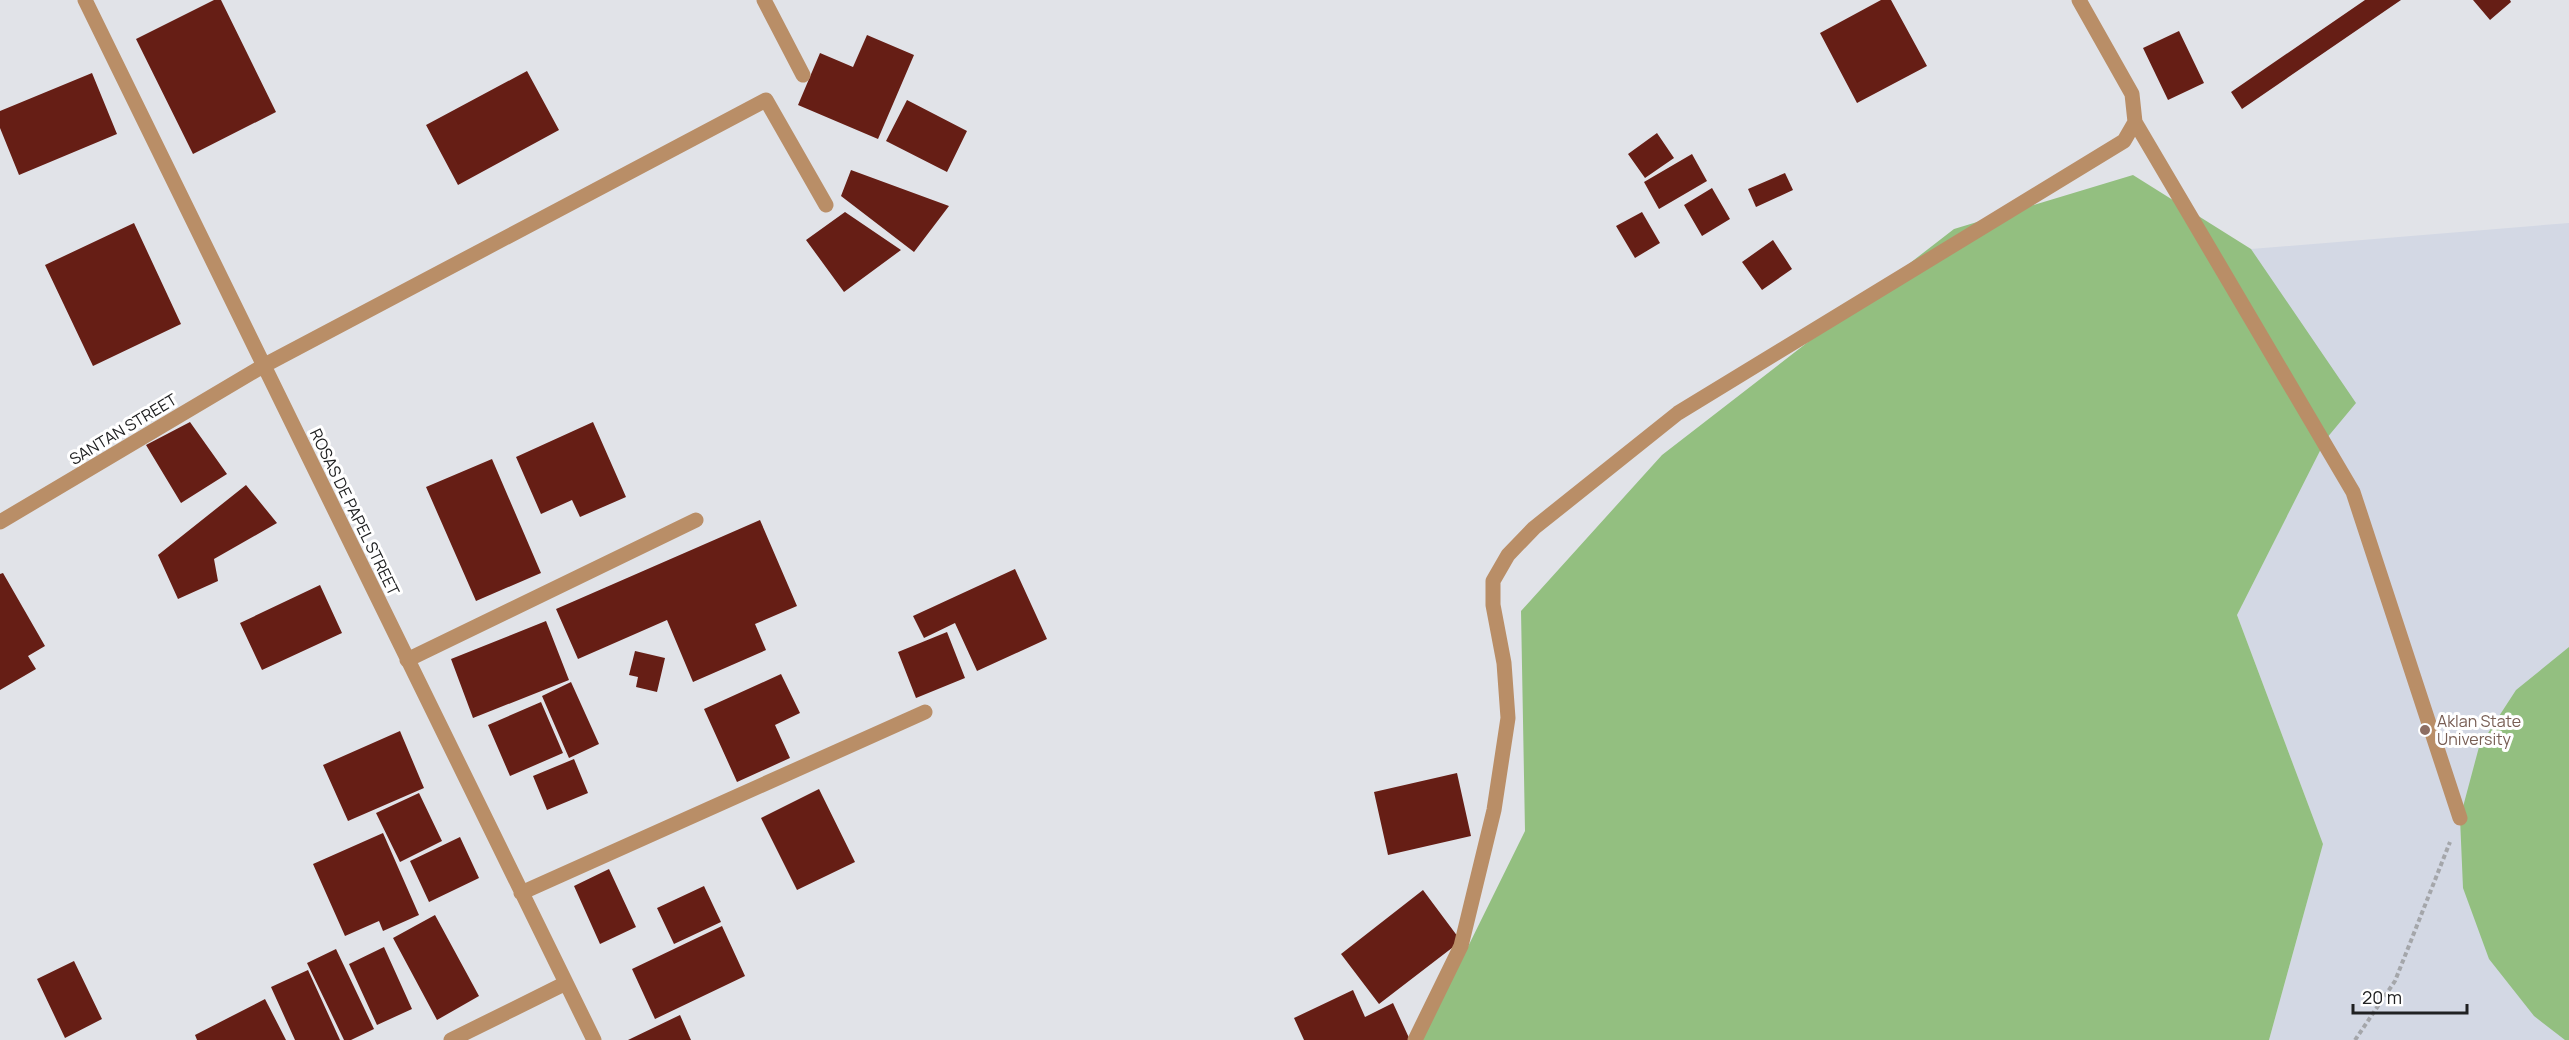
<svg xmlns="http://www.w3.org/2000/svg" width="2569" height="1040" viewBox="0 0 2569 1040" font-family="Manrope,sans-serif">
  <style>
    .built { fill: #d3d8e4 }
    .green { fill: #93bf80 }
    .building { fill: #661e15 }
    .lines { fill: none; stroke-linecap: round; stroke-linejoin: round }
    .path { stroke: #a4a6aa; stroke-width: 4; stroke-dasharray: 4.5 3; stroke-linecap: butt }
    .minor { stroke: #b98e67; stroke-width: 15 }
    .education-dot { fill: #8d6e63; stroke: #fff; stroke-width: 2 }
    .labels { text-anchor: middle; stroke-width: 6; stroke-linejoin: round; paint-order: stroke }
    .street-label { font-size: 16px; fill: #202122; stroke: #fff }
    .education-label { font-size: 16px; fill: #785e54; stroke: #fff; text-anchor: start }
  </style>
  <rect width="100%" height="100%" fill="#e1e3e8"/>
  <path class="built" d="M2569,223v817h-300l54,-196 -86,-229 89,-177 -75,-189z"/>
  <path class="green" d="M2133,175l118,74 105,154 -30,36 -89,176 86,229 -54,196h-847l103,-209 -4,-220 141,-156 292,-226z
    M2569,647v393h-4l-31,-24 -45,-57 -26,-71 -3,-70 19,-71 37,-57z"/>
  <path class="building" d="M214,0h7l55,112 -83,42 -57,-115z
    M1881,0h10l36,66 -70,37 -37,-70z
    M2365,0h36l-159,109 -11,-17z
    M2473,0h37l1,2 -21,18z
    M2179,31l25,52 -36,17 -25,-52z
    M867,35l47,20 -36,84 -80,-34 22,-52 33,14z
    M527,71l32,59 -101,55 -32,-60z
    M92,73l25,61 -98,41 -19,-47v-17z
    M907,100l60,31 -20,41 -61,-31z
    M1657,133l17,25 -29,20 -17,-24z
    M1692,154l15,27 -48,28 -15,-27z
    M851,170l98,36 -35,46 -73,-56z
    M1785,173l8,17 -37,17 -8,-18z
    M1712,188l18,31 -28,17 -18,-31z
    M845,212l56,38 -57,42 -38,-52z
    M1642,212l18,31 -25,15 -19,-32z
    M134,223l47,101 -88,42 -48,-101z
    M1773,240l19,29 -30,21 -20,-28z
    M190,422l37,52 -46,29 -35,-58z
    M593,422l33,75 -46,20 -8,-17 -31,14 -25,-57z
    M492,459l49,114 -65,28 -50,-114z
    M246,485l31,38 -63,36 4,22 -40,18 -20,-44z
    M760,520l37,86 -42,18 11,26 -73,32 -26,-62 -89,39 -22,-50z
    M1015,569l32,70 -70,32 -22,-48 -31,15 -11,-22z
    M3,573l42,73 -17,10 8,13 -36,21v-116z
    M320,585l22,48 -80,37 -22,-47z
    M546,621l23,59 -96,38 -22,-59z
    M947,632l18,46 -49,20 -18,-46z
    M635,651l30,7 -8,34 -21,-5 2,-10 -9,-2z
    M781,674l19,39 -25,12 15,33 -53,24 -33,-73z
    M571,682l28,62 -30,14 -27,-62z
    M541,702l22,51 -53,23 -22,-51z
    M400,731l24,57 -76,33 -25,-56z
    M574,759l14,34 -41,17 -14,-34z
    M1457,773l14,63 -83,19 -14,-63z
    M819,789l36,73 -58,28 -36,-72z
    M419,793l23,48 -42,21 -24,-49z
    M383,833l36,82 -36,16 -4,-10 -34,15 -32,-72z
    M460,837l19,41 -50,24 -19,-41z
    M609,869l27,58 -36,17 -26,-58z
    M704,886l17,36 -47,22 -17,-36z
    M1423,890l38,51 -82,63 -38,-50z
    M435,915l44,81 -42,24 -44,-82z
    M722,926l23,50 -90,43 -23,-50z
    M384,947l28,62 -35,16 -28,-61z
    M336,949l38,80 -23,11h-7l-37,-77z
    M74,961l28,58 -37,19 -28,-59z
    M308,970l32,70h-45l-24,-53z
    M1353,990l12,27 28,-14 17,37h-106l-10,-22z
    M265,999l21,41h-89l-2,-5z
    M680,1015l11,25h-63z"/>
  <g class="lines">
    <path class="path" d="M2355,1040l40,-59 55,-139"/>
    <path class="minor" d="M85,0l509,1040
      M764,0l39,75
      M2135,122l218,370 107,326
      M0,522l263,-156 503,-266 60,105
      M407,660l289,-140
      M521,893l404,-181
      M451,1040l115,-57
      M1415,1040l46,-94 33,-136 14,-92 -4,-55 -11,-58v-24l15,-26 26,-27 144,-115 446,-272 11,-19 -3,-28 -53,-94"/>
  </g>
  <circle class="education-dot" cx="2425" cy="730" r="6"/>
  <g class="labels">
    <g class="street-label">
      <text transform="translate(123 429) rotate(-31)" y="6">SANTAN STREET</text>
      <text transform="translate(355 512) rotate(64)" y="6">ROSAS DE PAPEL STREET</text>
    </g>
    <g class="education-label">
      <text x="2437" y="727">Aklan State<tspan x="2437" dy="18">University</tspan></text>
    </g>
  </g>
  <path d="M2353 1004v9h114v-9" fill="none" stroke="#202122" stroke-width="3"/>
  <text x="2362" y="1004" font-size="18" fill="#202122" stroke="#ffffff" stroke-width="4.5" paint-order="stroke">20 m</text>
</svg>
